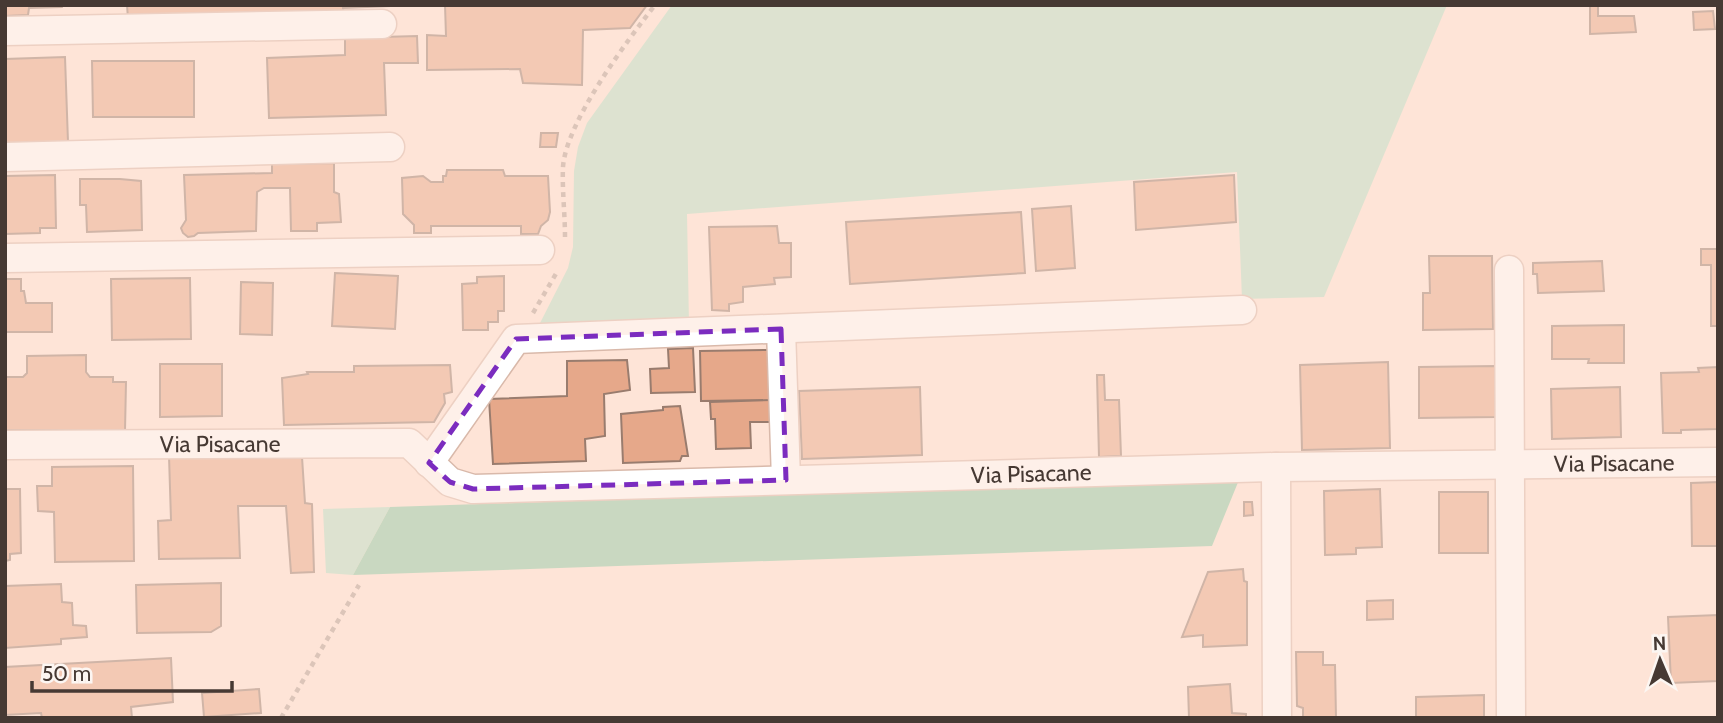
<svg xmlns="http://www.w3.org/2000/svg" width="1723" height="723" viewBox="0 0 1723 723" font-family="Cabin,sans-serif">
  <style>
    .green { fill: #b6e1c7 }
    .forest { fill: #8acba6 }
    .building { fill: #e6a88a; stroke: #997c6e; stroke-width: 2 }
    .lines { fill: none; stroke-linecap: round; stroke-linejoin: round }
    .minor-casing { stroke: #d9b9aa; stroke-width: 31 }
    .path { stroke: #b39f94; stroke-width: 4.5; stroke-dasharray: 5 5; stroke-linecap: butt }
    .minor { stroke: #fff; stroke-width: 28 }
    .marked { fill: none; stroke: #7b2cbf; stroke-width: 5; stroke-dasharray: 14 9; stroke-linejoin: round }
    .labels { text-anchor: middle; stroke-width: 5; stroke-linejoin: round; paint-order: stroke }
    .street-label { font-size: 23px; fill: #463933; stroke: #fcf6f2 }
  </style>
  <rect width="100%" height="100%" fill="#fee4d7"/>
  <path class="green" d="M672,5h775l-123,292 -82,2 -5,-127 -550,42 2,111 -153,6 32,-63 5,-21 1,-76 4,-24 9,-24z
    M390,507l-37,68 -27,-2 -3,-64z"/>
  <path class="forest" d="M1241,475l-29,71 -859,29 37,-68 551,-18z"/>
  <path class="building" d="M5,5h58l-1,2 -33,1 -1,7 -23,1z
    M127,5h263v1l-47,2 1,7 -216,4z
    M445,5h202l-17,23 -47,2 -1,55 -59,-2 -3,-14 -93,1v-35l19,1z
    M1590,5h8v11h36l2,16 -46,2z
    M1713,11l2,18 -21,1 -1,-18z
    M417,36l1,27h-34l2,52 -117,3 -2,-60 78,-3v-17z
    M65,57l3,85 -63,2v-85z
    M92,61h102v56h-101z
    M541,133h17l-2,14h-16z
    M334,163v29l5,2 2,28 -24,1v8h-26l-1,-43h-26l-7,4 -1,39 -58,2 -4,3 -6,1 -5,-4 -2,-5 5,-8 -2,-45 88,-2v-9z
    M447,170h56l2,6h43l2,36 -2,8 -7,6 -3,8h-17v-8h-90v7h-17v-8l-11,-11 -1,-36 21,-2 8,6h12v-6h3z
    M55,175l1,53h-16v5l-35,1v-58z
    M1234,175l2,47 -100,8 -2,-48z
    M80,179h40l21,2 1,49 -55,2 -1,-27h-6z
    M1071,206l4,62 -39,3 -4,-62z
    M1021,212l4,61 -175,11 -4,-62z
    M777,226l2,17h12v34l-17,1 1,6 -32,3v15l-14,2v7l-17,-1 -3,-83z
    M1701,249h17v77h-7v-61h-10z
    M1429,256h63l1,73 -70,1v-37h7z
    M1602,261l2,30 -66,2 -1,-19h-4v-11z
    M335,273l63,3 -3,53 -63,-3z
    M504,276v35h-6v11h-10v8h-25l-1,-46 15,-1v-6z
    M190,278l1,61 -79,1 -1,-61z
    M5,279h16v12h3l2,12h26v29h-47z
    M241,282l32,1 -1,52 -32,-1z
    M1624,325v38h-36l1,-4h-37v-33z
    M693,348l2,44 -44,1 -1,-24 19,-1 -1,-19z
    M770,350l1,50 -70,1 -1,-50z
    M86,355v17l4,5h23v5h13l-1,49 -120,-1v-53h18l4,-4v-17z
    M627,360l3,30 -26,4 1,42 -20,3 1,22 -93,3 -4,-65 78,-3v-35z
    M1388,362l2,86 -88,2 -2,-85z
    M160,364h62v52l-62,1z
    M450,365l2,27 -8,2 1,9 -11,19 -150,3 -2,-47 26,-4 -1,-2h47v-6z
    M1496,366v51l-77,1v-51z
    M1718,367v62l-37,1v3h-18l-2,-60 38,-1 -1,-4z
    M1097,375h7l1,25h14l2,56 -22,1z
    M920,387l2,68 -120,4 -3,-68z
    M1620,387l1,50 -69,2 -1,-50z
    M771,400v22h-21l1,26 -35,1 -1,-30h-4l-1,-17z
    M680,406l8,50h-6l-2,5 -57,2 -2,-49 42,-4v-3z
    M169,456l133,1 3,46 7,1 2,68 -23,1 -5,-67h-48l2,52 -81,1 -1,-38 13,-1z
    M133,466l1,95 -79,1 -1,-50 -16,-1 -1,-25h15v-19z
    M1718,482v64h-26l-1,-63z
    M5,489h15l1,64 -11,1v6l-5,1z
    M1380,489l2,58 -26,1v6l-31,1 -1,-64z
    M1439,492h49v61h-49z
    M1244,502h8l1,13 -9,1z
    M1243,569l1,12 3,1v63l-44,2v-12l-21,2 26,-65z
    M221,583v43l-10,6 -74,1 -1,-48z
    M61,584l1,18 10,1 1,22 13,1 1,11 -26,2v5l-56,4v-62z
    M1393,600v19l-26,1v-19z
    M1718,615v66l-47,2 -3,-66z
    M1296,652h27v13h12l1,53h-33v-10l-6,-2z
    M171,658l2,44 -42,5 1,11h-90l-1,-5 -36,2v-48z
    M1230,684l2,29 14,1v4h-57l-1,-31z
    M259,689l2,24 -57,4 -2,-24z
    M1484,695v23h-68v-21z"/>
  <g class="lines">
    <g class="minor-casing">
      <g id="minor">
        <path d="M5,31l377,-7"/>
        <path d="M5,157l385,-10"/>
        <path d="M5,258l535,-8"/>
        <path d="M1509,270l2,448"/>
        <path d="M781,329l5,151"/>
        <path id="s1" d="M5,445l404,-2 41,39 23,7 803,-22 442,-5"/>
        <path d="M429,463l87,-124 726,-29"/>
        <path d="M1276,467l1,251"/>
      </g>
    </g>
    <path class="path" d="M565,237c0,-23 -3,-47 -2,-70 3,-45 64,-126 92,-162
      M533,313l24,-41
      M281,718l78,-133"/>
    <use href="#minor" class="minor"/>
  </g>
  <path d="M0 0H1723V723H0ZM781,329l5,151 -313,9 -23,-7 -21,-19 87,-124z" fill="#fee4d7" fill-opacity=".55" fill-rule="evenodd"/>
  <path class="marked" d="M781,329l5,151 -313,9 -23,-7 -21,-19 87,-124z"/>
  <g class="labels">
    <g class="street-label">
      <text dy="8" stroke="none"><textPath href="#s1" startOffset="215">Via Pisacane</textPath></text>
      <text dy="8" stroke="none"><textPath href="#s1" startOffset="1626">Via Pisacane</textPath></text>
      <text dy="8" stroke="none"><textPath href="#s1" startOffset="1043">Via Pisacane</textPath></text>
    </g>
  </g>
  <rect width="1723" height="723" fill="none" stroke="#463933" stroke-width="14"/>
  <g transform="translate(1660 660) rotate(358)" stroke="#fcf6f2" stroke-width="5" paint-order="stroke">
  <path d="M0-5L12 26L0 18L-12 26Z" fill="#463933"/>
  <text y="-10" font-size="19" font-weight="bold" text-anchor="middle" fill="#463933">N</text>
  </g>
  <path d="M32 681v10h200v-10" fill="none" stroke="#463933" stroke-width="3.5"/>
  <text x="42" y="681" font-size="21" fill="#463933" stroke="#fcf6f2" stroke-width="5" paint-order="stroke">50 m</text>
</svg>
